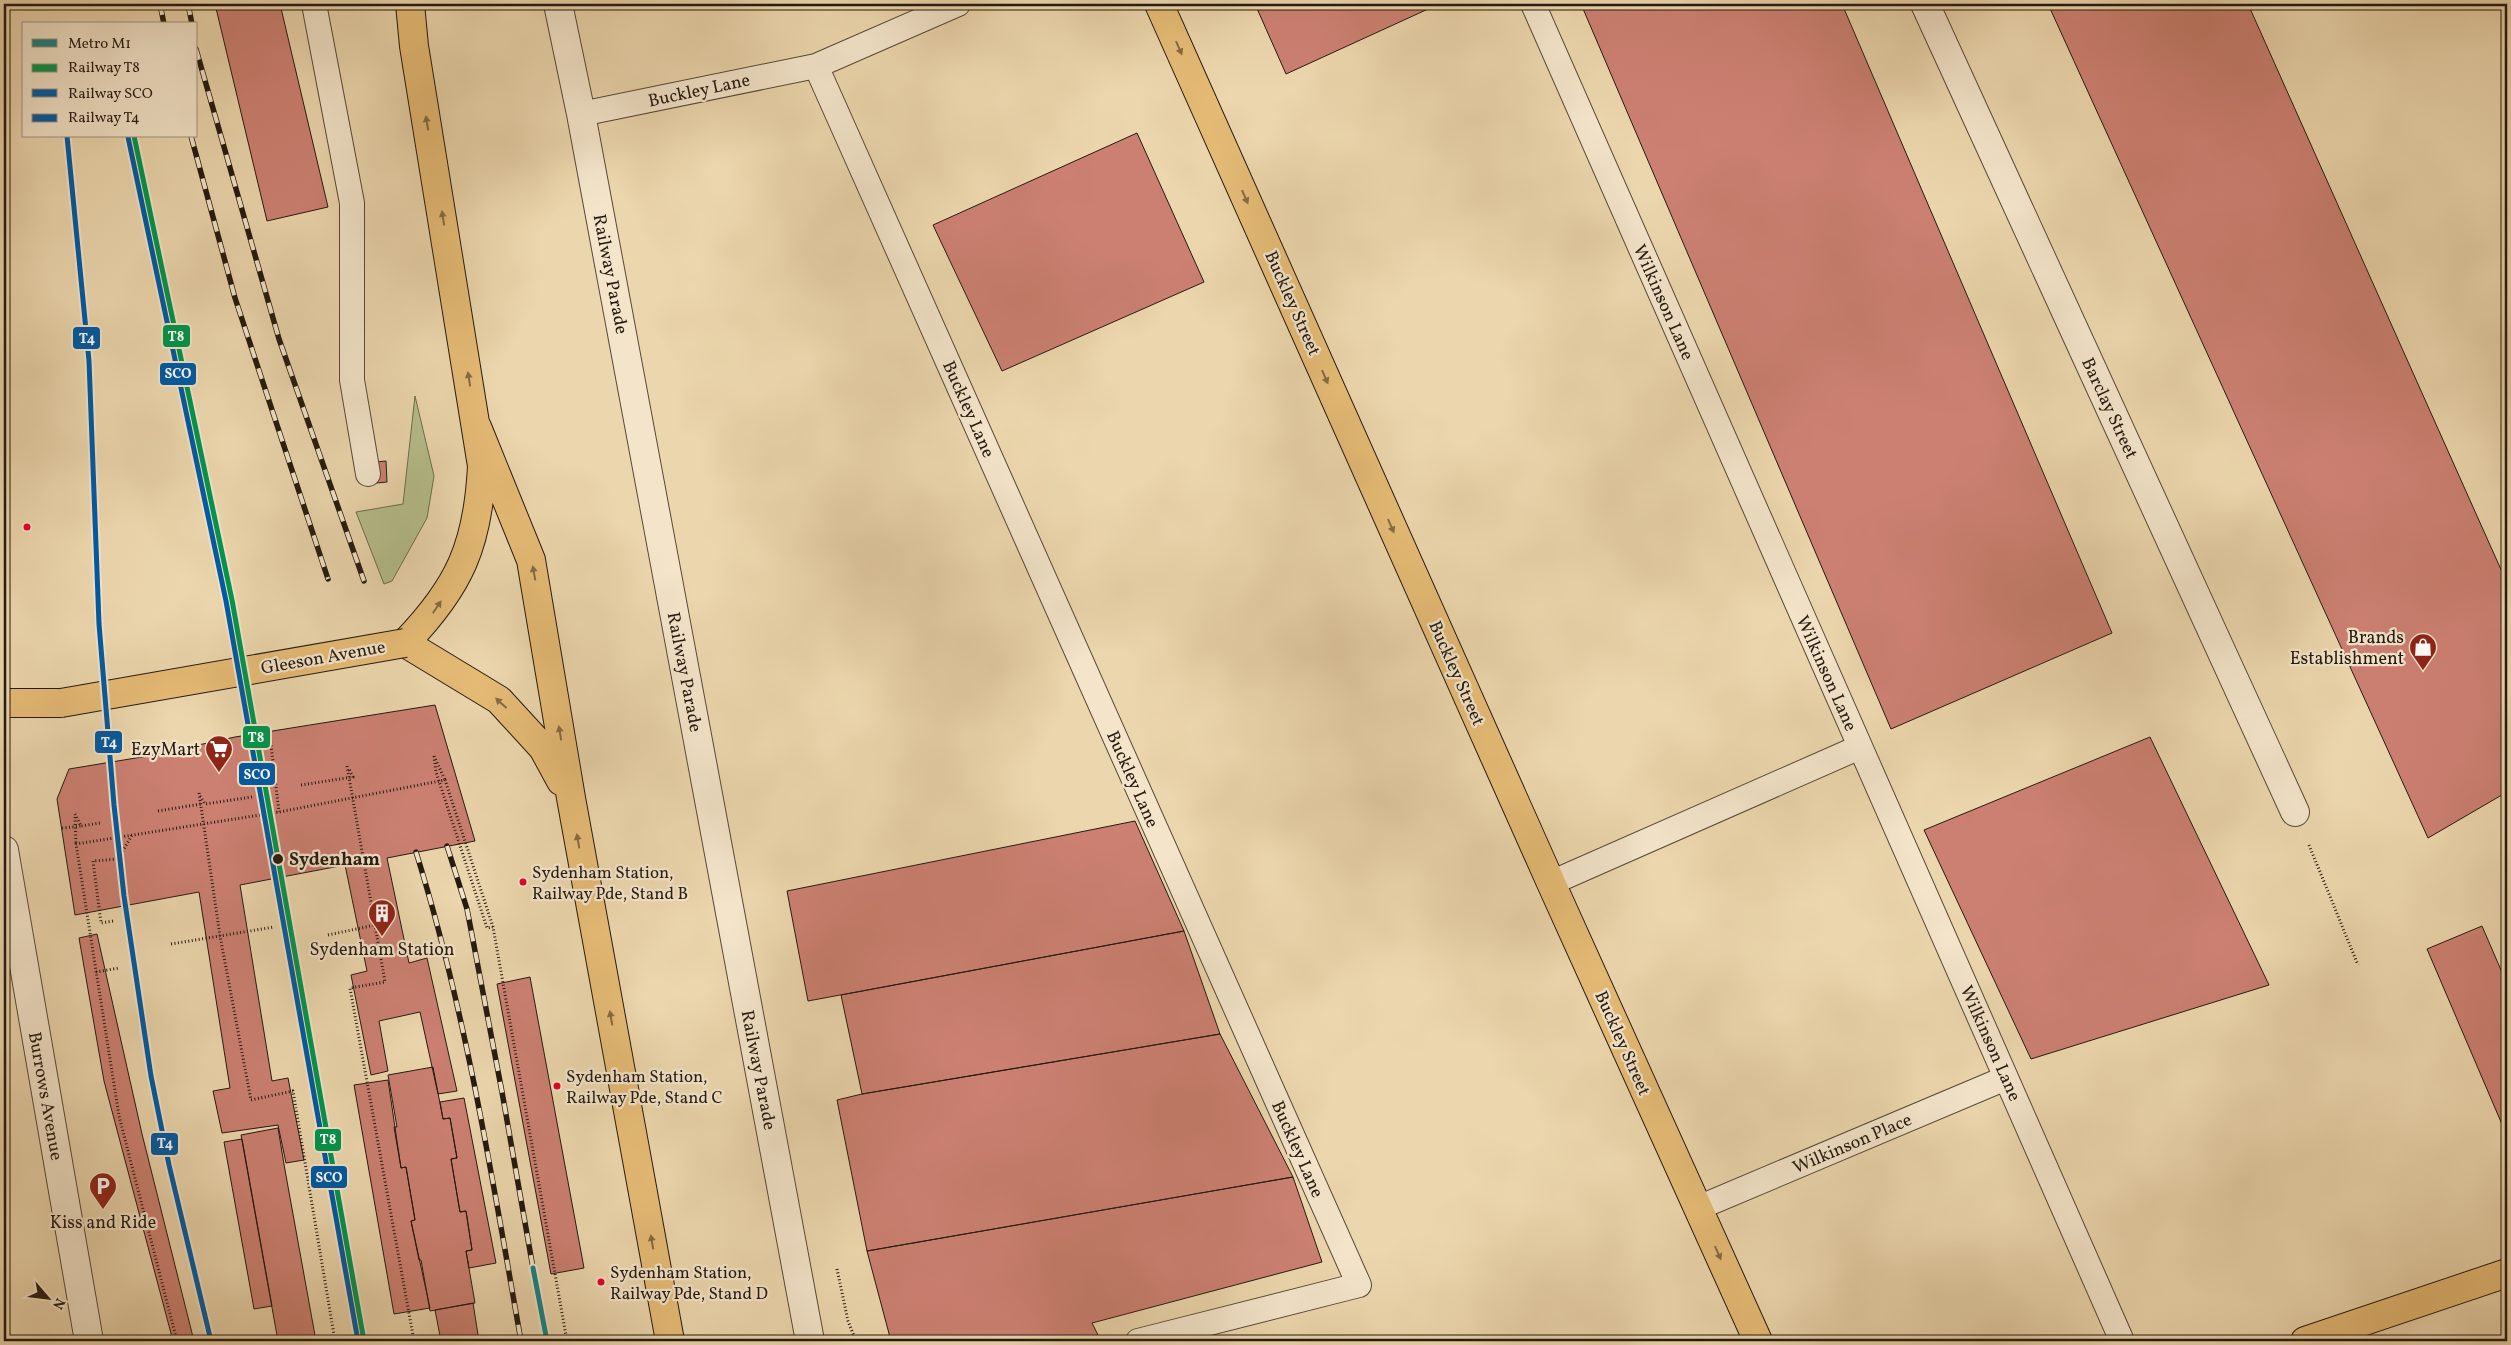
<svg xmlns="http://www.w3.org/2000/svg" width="2511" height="1345" viewBox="0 0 2511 1345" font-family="Vollkorn,serif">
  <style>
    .green { fill: #b5be8b; stroke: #6c6c4e }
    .building { fill: #cc8072; stroke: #241911 }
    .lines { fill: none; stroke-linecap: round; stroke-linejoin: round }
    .lane-casing { stroke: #564838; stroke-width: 26 }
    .street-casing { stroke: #564838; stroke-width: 30 }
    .primary-casing { stroke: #241911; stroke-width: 30 }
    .path { stroke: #241911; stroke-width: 3; stroke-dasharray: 1 2.5; stroke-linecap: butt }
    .lane { stroke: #f3e4ca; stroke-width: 24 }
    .street { stroke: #f3e4ca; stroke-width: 28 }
    .primary { stroke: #e6bb76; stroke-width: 28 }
    .rail-casing { stroke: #241911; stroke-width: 5.5 }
    .rail { stroke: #f3e4ca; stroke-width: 4; stroke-dasharray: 11; stroke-linecap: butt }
    .primary-bridge-casing { stroke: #241911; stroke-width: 30; stroke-linecap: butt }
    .primary-bridge { stroke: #e6bb76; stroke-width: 28 }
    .rail-1-casing { stroke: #f3e4ca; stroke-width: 9 }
    .rail-2-casing { stroke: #f3e4ca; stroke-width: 9 }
    .rail-3-casing { stroke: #f3e4ca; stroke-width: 9 }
    .rail-1 { stroke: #00954c; stroke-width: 5 }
    .rail-2 { stroke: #005aa3; stroke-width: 5 }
    .rail-3 { stroke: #005aa3; stroke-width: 5 }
    .metro-1-casing { stroke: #f3e4ca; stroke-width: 9 }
    .metro-1 { stroke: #168388; stroke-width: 5 }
    .oneway { fill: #856a44 }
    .bus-dot { fill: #e4002b; stroke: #f3e4ca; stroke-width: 2 }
    .stop-dot { fill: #241911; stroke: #f3e4ca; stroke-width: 2 }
    .labels { text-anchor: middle; stroke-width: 4.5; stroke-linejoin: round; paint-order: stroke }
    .bus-label { font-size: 17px; fill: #241911; stroke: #f3e4ca; text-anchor: start }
    .street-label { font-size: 18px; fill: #241911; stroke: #f3e4ca }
    .poi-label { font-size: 18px; fill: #241911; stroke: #f3e4ca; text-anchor: end }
    .stop-label { font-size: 18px; font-weight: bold; fill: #241911; stroke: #f3e4ca; text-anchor: start }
    .line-badge { stroke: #f3e4ca; stroke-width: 2 }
    .badge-label { font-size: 14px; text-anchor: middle; font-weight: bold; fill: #fff }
  </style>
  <rect width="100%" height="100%" fill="#ecd6ad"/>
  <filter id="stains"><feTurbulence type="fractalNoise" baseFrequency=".004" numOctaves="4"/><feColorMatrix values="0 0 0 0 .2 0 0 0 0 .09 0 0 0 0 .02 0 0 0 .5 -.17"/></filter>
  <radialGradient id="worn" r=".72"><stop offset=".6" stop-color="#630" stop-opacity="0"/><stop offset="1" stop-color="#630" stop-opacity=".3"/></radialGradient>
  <path class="green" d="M415,396l19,80 -7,42 -35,63 -8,3 -28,-72 47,-8z"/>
  <path class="building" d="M215,4h65l48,203 -61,14z
    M1255,4h184l-153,70z
    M1581,4h261l270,629 -221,96z
    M2048,4h200l259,579v209l-79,46z
    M1137,133l67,149 -202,89 -69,-146z
    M386,461l1,21 -10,1 -1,-21z
    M435,705l40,136 -88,17 22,105 18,-5 30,133 -19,3 -18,-82 -41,9 9,50 -17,4 -20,-100 16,-4 -22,-106 -105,20 32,196 16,-3 16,82 -18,3 -8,-38 -56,8 -9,-42 17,-3 -31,-196 -124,23 -18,-116 12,-30 79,-13 87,-19z
    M2150,737l119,248 -238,74 -107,-229z
    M1135,821l49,110 -376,70 -21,-110z
    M2482,926l25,58v152l-80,-187z
    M1184,931l36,103 -358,60 -21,-99z
    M97,934l45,200 52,207h-21l-69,-260 -25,-143z
    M530,977l54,291 -33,6 -54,-290z
    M1220,1034l73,143 -426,74 -30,-151 25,-6z
    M433,1067l10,52 7,-1 7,40 -6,1 9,53 6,-1 6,39 -6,1 9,52 -45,8 -9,-51h-2l-8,-39 4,-1 -9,-53 -5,1 -7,-41h3l-9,-52z
    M388,1080l13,88 5,-1 9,53 -4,1 19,87 -36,6 -40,-229z
    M464,1098l32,165 -27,5 -3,-17 6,-1 -6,-39 -6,1 -9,-53 6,-1 -7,-40 -7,1 -3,-17z
    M278,1128l7,42 31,171h-38l-37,-206z
    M242,1139l30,167 -18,3 -30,-167z
    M1293,1177l29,85 -230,61 9,18h-210l-24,-90z
    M473,1303l6,38h-38l-6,-31z"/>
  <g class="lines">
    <g class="lane-casing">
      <path id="lane" d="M314,4l38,199v177l16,94
        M1533,4l589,1337
        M816,66l543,1219 -221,56
        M581,114l235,-48 142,-62
        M1551,883l309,-136
        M1698,1208l308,-130"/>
    </g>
    <g class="street-casing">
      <path id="street" d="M558,4l23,110 229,1227
        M1925,4l370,808
        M4,850l85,491"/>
    </g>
    <g class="primary-casing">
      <path id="primary" d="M410,4l4,42 68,420c-4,79 -22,120 -77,177l94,57 44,48 18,33
        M1159,4l392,879 207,458
        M477,427l54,133 40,238 99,543
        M4,703h57
        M2305,1341l202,-68"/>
    </g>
    <path class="path" d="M269,728l10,84
      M434,756l2,16 51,156 6,-1
      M434,756l11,24
      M347,766l38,216 -35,6 64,353
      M301,785l52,-8 -4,-8
      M199,793l21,143 31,164 42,-9 42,250
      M200,796l5,8 47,-7
      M158,811l43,-7
      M75,814l6,12 19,-3
      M75,817l1,27
      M62,828l19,-2
      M2309,845l49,120
      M113,921l-12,2 -8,-62 25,-2 14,-24
      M328,935l47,-10
      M171,944l103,-17
      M96,972l23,-4
      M837,1269l11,52 8,20
      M177,1341l-58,-225 -43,-272 203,-32 166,-32 48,147 74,414"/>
    <use href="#lane" class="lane"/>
    <use href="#street" class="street"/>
    <use href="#primary" class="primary"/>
    <g class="rail-casing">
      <path id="rail" d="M160,4l4,20
        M188,4l4,20
        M196,49l83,290 85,242
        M191,136l44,162 93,281
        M447,846l20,63 35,183 31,176
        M416,852c50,160 76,325 105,489"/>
    </g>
    <use href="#rail" class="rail"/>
    <g class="primary-bridge-casing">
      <path id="primary-bridge" d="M61,703l344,-60"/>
    </g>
    <use href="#primary-bridge" class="primary-bridge"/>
    <g class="rail-1-casing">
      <path id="rail-1" d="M134,136l98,464 132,741"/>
    </g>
    <g class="rail-2-casing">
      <path id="rail-2" d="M128,137l98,464 132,740"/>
    </g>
    <g class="rail-3-casing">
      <path id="rail-3" d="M67,136l22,225 10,263 15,181 10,91 27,180 18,89 42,176"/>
    </g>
    <use href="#rail-1" class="rail-1"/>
    <use href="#rail-2" class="rail-2"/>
    <use href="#rail-3" class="rail-3"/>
    <g class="metro-1-casing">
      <path id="metro-1" d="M533,1268l14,73"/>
    </g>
    <use href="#metro-1" class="metro-1"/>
  </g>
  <defs><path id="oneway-solid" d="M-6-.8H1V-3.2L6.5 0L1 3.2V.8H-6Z" transform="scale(1.25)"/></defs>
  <g class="oneway">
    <use href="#oneway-solid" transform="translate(1179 48) rotate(66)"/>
    <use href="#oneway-solid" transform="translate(427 123) rotate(-99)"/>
    <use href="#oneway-solid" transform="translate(1245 197) rotate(66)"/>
    <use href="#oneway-solid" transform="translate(443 218) rotate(-99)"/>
    <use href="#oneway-solid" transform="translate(1325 377) rotate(66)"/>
    <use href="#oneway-solid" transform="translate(469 379) rotate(-99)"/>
    <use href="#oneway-solid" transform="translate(1391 526) rotate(66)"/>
    <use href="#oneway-solid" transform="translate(534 573) rotate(-100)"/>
    <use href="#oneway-solid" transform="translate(437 607) rotate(-56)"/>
    <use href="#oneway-solid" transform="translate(501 703) rotate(-138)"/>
    <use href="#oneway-solid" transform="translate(560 733) rotate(-99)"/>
    <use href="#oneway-solid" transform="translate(578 841) rotate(-100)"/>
    <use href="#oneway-solid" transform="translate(611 1018) rotate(-100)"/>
    <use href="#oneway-solid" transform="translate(652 1242) rotate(-100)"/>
    <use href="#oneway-solid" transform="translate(1718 1253) rotate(66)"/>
  </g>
  <defs>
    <g id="shop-pin" transform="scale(1.4375)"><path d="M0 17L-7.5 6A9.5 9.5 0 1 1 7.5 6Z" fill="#8f2418" stroke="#f3e4ca"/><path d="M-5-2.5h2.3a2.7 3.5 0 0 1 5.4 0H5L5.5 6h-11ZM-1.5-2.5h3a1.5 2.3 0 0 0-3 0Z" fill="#fff"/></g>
    <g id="supermarket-pin" transform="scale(1.4375)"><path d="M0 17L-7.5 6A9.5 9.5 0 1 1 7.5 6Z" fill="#8f2418" stroke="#f3e4ca"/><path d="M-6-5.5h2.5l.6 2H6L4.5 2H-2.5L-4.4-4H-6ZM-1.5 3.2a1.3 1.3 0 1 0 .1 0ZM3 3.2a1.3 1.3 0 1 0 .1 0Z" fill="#fff"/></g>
    <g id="building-pin" transform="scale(1.4375)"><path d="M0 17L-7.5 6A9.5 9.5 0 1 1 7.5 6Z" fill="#8f2418" stroke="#f3e4ca"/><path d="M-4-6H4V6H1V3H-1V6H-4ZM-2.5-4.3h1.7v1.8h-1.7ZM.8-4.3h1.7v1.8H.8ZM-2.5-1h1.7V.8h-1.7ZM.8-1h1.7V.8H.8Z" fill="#fff"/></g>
    <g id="parking-pin" transform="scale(1.4375)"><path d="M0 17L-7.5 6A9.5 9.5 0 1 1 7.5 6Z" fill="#8f2418" stroke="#f3e4ca"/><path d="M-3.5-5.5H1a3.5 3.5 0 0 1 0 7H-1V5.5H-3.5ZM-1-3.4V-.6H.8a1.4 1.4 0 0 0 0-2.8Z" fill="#fff"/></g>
  </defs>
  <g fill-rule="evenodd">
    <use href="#shop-pin" x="2423" y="647"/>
    <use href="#supermarket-pin" x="219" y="749"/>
    <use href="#building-pin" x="382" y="913"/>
    <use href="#parking-pin" x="103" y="1186"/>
  </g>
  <g class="bus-dot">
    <circle cx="27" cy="527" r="4.5"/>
    <circle cx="523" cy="882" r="4.5"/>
    <circle cx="557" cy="1086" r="4.5"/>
    <circle cx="601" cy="1282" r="4.5"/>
  </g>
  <circle class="stop-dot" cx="278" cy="859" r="6"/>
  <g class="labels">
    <g class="bus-label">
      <text x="532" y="878">Sydenham Station,<tspan x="532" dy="21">Railway Pde, Stand B</tspan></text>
      <text x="566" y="1082">Sydenham Station,<tspan x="566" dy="21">Railway Pde, Stand C</tspan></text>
      <text x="610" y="1278">Sydenham Station,<tspan x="610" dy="21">Railway Pde, Stand D</tspan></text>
    </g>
    <g class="street-label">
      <text transform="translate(699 90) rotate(-12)" y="6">Buckley Lane</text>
      <text transform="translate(611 274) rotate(79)" y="6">Railway Parade</text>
      <text transform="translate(1664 302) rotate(66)" y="6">Wilkinson Lane</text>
      <text transform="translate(1293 303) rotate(66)" y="6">Buckley Street</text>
      <text transform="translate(2110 408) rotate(65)" y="6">Barclay Street</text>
      <text transform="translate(969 409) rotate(66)" y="6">Buckley Lane</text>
      <text transform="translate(323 657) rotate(-10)" y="6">Gleeson Avenue</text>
      <text transform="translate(685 672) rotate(79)" y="6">Railway Parade</text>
      <text transform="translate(1457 673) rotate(66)" y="6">Buckley Street</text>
      <text transform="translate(1827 673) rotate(66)" y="6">Wilkinson Lane</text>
      <text transform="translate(1133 779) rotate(66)" y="6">Buckley Lane</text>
      <text transform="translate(1623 1043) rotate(66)" y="6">Buckley Street</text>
      <text transform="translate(1991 1043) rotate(66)" y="6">Wilkinson Lane</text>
      <text transform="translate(759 1070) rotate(79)" y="6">Railway Parade</text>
      <text transform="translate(46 1096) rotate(80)" y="6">Burrows Avenue</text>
      <text transform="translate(1852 1143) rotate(-23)" y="6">Wilkinson Place</text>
      <text transform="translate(1298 1149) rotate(66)" y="6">Buckley Lane</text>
    </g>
    <g class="poi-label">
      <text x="2404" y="643">Brands<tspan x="2404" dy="21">Establishment</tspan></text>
      <text x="200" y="755">EzyMart</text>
      <text x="382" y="955" text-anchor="middle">Sydenham Station</text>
      <text x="103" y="1228" text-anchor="middle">Kiss and Ride</text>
    </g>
    <g class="stop-label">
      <text x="289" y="865">Sydenham</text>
    </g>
  </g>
  <g class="line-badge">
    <rect x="162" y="324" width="29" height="24" rx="5" fill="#00954c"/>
    <rect x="72" y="326" width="29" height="24" rx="5" fill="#005aa3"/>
    <rect x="159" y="362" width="38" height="24" rx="5" fill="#005aa3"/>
    <rect x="242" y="725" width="29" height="24" rx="5" fill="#00954c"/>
    <rect x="94" y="730" width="29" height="24" rx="5" fill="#005aa3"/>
    <rect x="238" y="762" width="38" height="24" rx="5" fill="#005aa3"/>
    <rect x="314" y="1128" width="28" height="24" rx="5" fill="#00954c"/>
    <rect x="150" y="1132" width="29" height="24" rx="5" fill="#005aa3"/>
    <rect x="310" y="1165" width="38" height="24" rx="5" fill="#005aa3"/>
  </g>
  <g class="badge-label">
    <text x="176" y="341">T8</text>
    <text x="87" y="343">T4</text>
    <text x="178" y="378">SCO</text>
    <text x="256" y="742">T8</text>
    <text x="109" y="747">T4</text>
    <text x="257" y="779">SCO</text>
    <text x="328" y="1144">T8</text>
    <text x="165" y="1148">T4</text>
    <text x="329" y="1182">SCO</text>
  </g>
  <rect width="2511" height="1345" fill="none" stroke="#ecd6ad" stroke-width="20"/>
  <rect x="5" y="5" width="2501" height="1335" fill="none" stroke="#241911" stroke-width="2.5"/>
  <rect x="10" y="10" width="2491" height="1325" fill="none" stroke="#241911"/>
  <rect x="22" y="22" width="175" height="115" fill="#f3e4ca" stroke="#a09380"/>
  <rect x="32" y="39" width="25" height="8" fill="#168388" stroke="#a09380"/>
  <text x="68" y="48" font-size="15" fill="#241911">Metro M1</text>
  <rect x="32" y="64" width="25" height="8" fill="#00954c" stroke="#a09380"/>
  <text x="68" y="72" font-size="15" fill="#241911">Railway T8</text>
  <rect x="32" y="89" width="25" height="8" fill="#005aa3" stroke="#a09380"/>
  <text x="68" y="98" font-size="15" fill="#241911">Railway SCO</text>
  <rect x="32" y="114" width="25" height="8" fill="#005aa3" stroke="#a09380"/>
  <text x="68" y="122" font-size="15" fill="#241911">Railway T4</text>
  <g transform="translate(48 1298) rotate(118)" stroke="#f3e4ca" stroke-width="4" paint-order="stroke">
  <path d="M0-4L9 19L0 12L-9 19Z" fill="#241911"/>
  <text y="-8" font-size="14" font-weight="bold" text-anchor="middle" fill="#241911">N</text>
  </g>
  <rect width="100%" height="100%" filter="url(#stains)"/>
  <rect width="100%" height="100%" fill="url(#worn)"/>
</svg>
